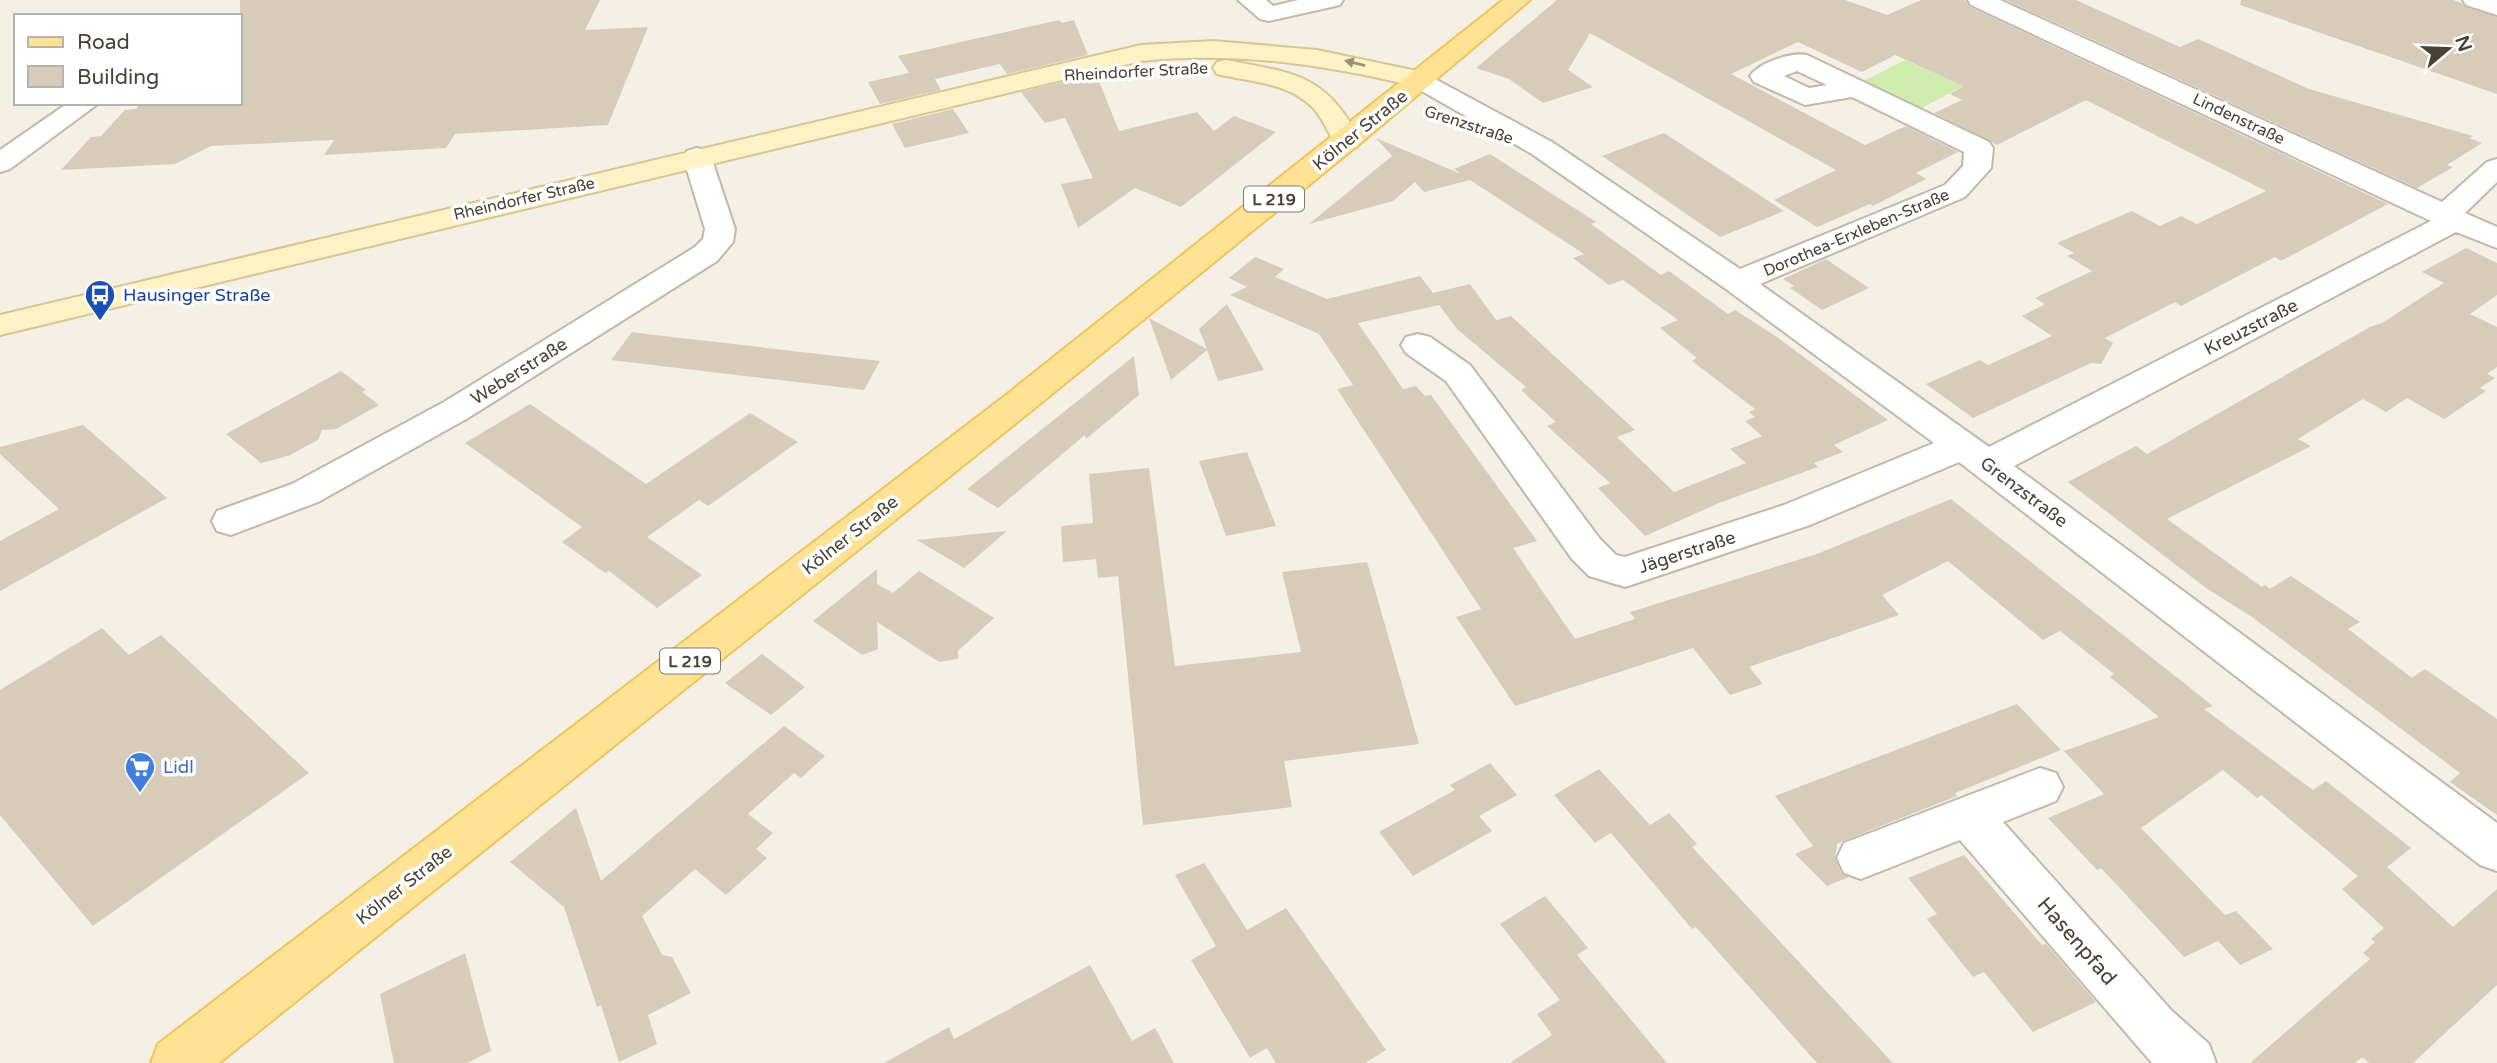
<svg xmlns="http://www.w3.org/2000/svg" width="2497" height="1063" viewBox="0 0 2497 1063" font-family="'Varela Round',sans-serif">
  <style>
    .green { fill: #ceecab }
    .building { fill: #d7ccba }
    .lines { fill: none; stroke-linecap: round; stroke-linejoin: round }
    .street-casing { stroke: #c1b8a8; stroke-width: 4 }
    .secondary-casing { stroke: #d8c692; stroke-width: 4 }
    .primary-casing { stroke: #eec45a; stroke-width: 4 }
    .street { fill: #fff; fill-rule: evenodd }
    .secondary { fill: #fff2c5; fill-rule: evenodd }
    .primary { fill: #ffe294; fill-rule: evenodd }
    .oneway { fill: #9a9176 }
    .labels { text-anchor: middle; stroke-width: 7; stroke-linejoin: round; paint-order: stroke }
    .far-street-label { font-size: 16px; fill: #484135; stroke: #fff }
    .shield { fill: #fff; stroke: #7f7a72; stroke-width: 2 }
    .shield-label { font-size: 16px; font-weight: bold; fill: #484135 }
    .street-label { font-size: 18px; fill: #484135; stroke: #fff }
    .transit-label { font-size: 18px; fill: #164399; stroke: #fff; text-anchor: start }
    .shop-label { font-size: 18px; fill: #366cbe; stroke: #fff; text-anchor: start }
    .near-street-label { font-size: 21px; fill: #484135; stroke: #fff }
  </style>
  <rect width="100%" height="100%" fill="#f4f0e6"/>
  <path class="green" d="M1905,60l58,26 -45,24 -58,-27z"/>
  <path class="building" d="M240,0h360l-15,30 63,-3 -40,98 -153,9 -9,14 -122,7 10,-15 -123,6 -36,18 -114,6 30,-33 10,-1 24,-26 11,-1 5,-6h99z
    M1557,0h288l42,15 34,-15h44l5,7 418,197 -107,57 -6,-4 -94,49 -6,-4 -70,36 8,5 -12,21 -10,-1 -118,55 -47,-34 54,-24 8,5 64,-29 -30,-20 23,-12 -10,-6 57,-27 -25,-15 7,-3 -17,-10 75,-32 28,15 21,-10 16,8 69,-33 -180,-91 -89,45 -63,-32 28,-13 -12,-6 13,-8 -68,-31 -33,17 -64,-30 -67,32 134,71 41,-19 52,26 -42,21 10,6 -53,27 -3,-2 -53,23 -43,-27 62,-30 -246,-137 -22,37 25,17 -50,16 -34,-24 -33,-11z
    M2006,0h70l104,47 18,-8 111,50 164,47 -4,2 13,5 -35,22 6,2 -36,21z
    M2241,0h212l9,3 3,4 32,10v77l-257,-89z
    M1059,20l3,3 12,-3 14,35 -81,19 -7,-10 -65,15 6,11 -61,14 -12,-22 41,-9 -11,-17z
    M1096,74l23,57 78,-19 17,19 20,-15 42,16 -95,75 -46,-19 -57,40 -17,-44 32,-6 -28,-60 -20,5 -24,-31z
    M953,109l16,24 -64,15 -13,-24z
    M1664,133l120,78 -64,26 -118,-81z
    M1376,138l85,36 -7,-5 36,-15 106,68 -5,2 70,51 8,-4 59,43 7,-4 42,27 111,83 -54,25 9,7 -29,11 4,4 -99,36 -74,33 -47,-48 12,-5 -63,-57 9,-4 -35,-32 5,-3 -69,-58 -18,-24 -81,18 45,66 13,-3 9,10 6,-1 106,146 -24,7 62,91 60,-20 -5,-7 187,-58 134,-55 262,207 -9,3 109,81 13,-9 85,67 -24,19 66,60 44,-38v96l-84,78h-44l-7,-6 -7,6h-105l120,-104 -7,-6 12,-11 -4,-3 13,-11 -42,-39 16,-13 -97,-81 -4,3 -34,-28 -82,58 84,87 11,-4 37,38 -33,16 -22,-24 -34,16 -83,-89 -4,2 -49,-52 56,-24 -40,-43 95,-34 -49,-40 4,-3 -54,-43 -17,9 -95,-79 -66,34 17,20 -150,52 14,17 -33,11 -37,-47 -178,58 -59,-89 25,-8 -144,-220 16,-4 -34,-51 -89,-39 17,-8 -18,-9 26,-21 29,12 -9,8 52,22 93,-23 13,17 37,-9 26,36 15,-4 124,114 -18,7 57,55 72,-29 -16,-14 32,-13 -17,-15 10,-4 -6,-5 6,-3 -63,-48 5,-3 -37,-30 18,-8 -55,-40 -14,5 -36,-27 11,-4 -114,-74 -46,12 -9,-10 -22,19 -84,23 83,-68z
    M2466,248l31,15v32l-27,19 27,13v40l-10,7 8,4 -15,10 6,3 -42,28 -37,-21 -21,14 -23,-13 -65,40 13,7 -144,73 95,68 3,-2 5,4 21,-13 69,46 -12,7 64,49 13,-9 72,50v96l-47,-33 10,-9 -208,-156 -46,-29 -138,-106 68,-36 11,8 223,-127 12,-4 62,-40 -22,-11z
    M1826,259l43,29 -47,22 -32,-22 4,-2 -11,-7z
    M1227,304l37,66 -46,11 -11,-31 -36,30 -22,-62 58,31 -8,-20z
    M632,332l14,2 234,27 -16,29 -253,-30z
    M1134,356l5,39 -53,44 -1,-4 -87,73 -31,-19z
    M341,371l25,19 -4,2 17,13 -43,24 -14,1 -4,10 -30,16 -27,7 -35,-29z
    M530,404l116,80 104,-71 48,29 -90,64 -9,-6 -52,37 55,38 -45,33 -48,-37 -4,2 -43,-31 20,-15 -117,-84z
    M83,425l84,73 -167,93v-50l59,-32 -59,-55v-7z
    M1247,452l29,74 -50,10 -27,-75z
    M1149,468l26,198 126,-14 -19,-80 85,-10 52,182 -135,17 8,46 -149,18 -25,-249 -20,2 -2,-19 -33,3 -2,-36 32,-3 -4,-49z
    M1007,531l-43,37 -47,-28z
    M877,569v15l16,9 26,-22 75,47 -36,33v8l-19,3 -62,-40 1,27 -16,6 -49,-34z
    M102,628l27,27 32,-20 148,138 -216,153 -93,-111v-125z
    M762,654l43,33 -34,28 -46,-32z
    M2017,704l44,46 -106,43 2,3 -114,45 -6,3 -2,15 7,15 7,3 -22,9 -32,-32 18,-8 -38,-50z
    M784,726l41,30 -24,22 -7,-5 -46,41 25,19 -17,16 11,9 -41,37 -31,-26 -53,47 20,39 10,2 19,36 -43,22 9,29 -38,18 -18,-57 -4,2 -33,-100 -54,-45 66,-54 25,73z
    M1490,763l27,32 -38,21 13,15 -79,45 -34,-44 76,-42 -5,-5z
    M1599,769l51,56 19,-12 28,31 -5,3 201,216h-76l-121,-136 -4,2 -81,-96 -16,10 -41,-48z
    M1964,855l78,90 4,-1 50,58 -63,30 -49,-60 -11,5 -46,-58 10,-5 -29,-36z
    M1204,863l43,67 39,-22 100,142 -21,13h-89l-9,-15 -17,10 -59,-98 25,-14 -41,-71z
    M1545,896l43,52 -11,7 90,108h-157l42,-28 -15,-21 23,-14 -60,-76z
    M465,953l26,98 -24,12h-73l-14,-69z
    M1090,965l42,76 23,-13 19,35h-290l65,-36 5,12z"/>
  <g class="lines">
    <g class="street-casing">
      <path id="street" d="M1238,0h28l7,6 25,-6h45l-3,5 -71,16 -9,-2z
        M1968,0h32l442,202 45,-40 10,-3v23l-32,31 32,14v21l-41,-16 -442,234 483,357v48l-17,-6 -521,-403 -149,63 -185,62 -36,-11 -17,-17 -126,-178 -40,-28 -5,-8 5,-8 12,-3 12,3 40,28 130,174 16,16 9,2 159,-52 150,-62 -208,-154 -194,-135 -119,-68 -4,-6 4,-6 9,-2 130,70 188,127 205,-84 18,-19 1,-14 -112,-55 -47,8 -51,-23 -4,-6c9,-14 42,-24 57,-21l182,87 4,6 -2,20 -26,29 -205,87 229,163 442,-226 -460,-216zM1797,71l30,14 -18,3 -25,-12z
        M2463,0h34v15l-31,-10z
        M68,103h31l-89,66 -10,3v-22z
        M697,148l10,3 4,6 24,72 -2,13 -16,19 -249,157 -150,84 -87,33 -14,-4 -5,-10 5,-10 75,-27 152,-82 251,-155 8,-8 2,-10 -22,-72 4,-6z
        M2040,768l16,5 7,14 -7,14 -53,21 169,189 37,33 7,19h-64l-192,-223 -99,39 -17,-6 -7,-15 7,-15z"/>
    </g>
    <g class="secondary-casing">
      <path id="secondary" d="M1213,41l104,9 114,24 4,6 -4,6 -9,2c-94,-23 -184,-37 -281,-27l-1141,274v-20l1141,-270z
        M1226,60c71,14 98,13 135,81l-4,6 -10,2 -10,-2c-8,-12 -13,-27 -23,-38 -25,-27 -64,-27 -97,-35l-4,-6 4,-6z"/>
    </g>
    <g class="primary-casing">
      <path id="primary" d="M1503,0h27l-167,141 -332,270 -812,652h-68l7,-19 848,-649z"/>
    </g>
    <use href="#street" class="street"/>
    <use href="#secondary" class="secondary"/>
    <use href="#primary" class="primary"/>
  </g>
  <defs><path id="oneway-solid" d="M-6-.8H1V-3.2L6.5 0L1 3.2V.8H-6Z" transform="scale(1.75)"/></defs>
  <use class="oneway" href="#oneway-solid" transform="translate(1355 63) rotate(-166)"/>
  <defs>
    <g id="bus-pin" transform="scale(1.575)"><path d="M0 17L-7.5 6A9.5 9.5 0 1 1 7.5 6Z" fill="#1a4fb4" stroke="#fff"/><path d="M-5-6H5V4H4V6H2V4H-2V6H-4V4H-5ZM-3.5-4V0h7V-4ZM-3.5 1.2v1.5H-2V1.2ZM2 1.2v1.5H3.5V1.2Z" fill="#fff"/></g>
    <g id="supermarket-pin" transform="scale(1.575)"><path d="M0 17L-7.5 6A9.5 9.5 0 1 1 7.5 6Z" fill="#3f7fe0" stroke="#fff"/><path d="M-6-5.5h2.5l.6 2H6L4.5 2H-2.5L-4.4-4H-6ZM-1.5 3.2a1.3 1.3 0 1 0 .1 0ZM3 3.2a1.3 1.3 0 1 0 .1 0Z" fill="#fff"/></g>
  </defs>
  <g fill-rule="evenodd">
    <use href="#bus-pin" x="100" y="295"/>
    <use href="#supermarket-pin" x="140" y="767"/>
  </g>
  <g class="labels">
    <g class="far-street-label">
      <text transform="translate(1136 71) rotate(-3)" y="6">Rheindorfer Straße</text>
      <text transform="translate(2239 118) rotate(25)" y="6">Lindenstraße</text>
      <text transform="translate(1469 124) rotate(18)" y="6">Grenzstraße</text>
      <text transform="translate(524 198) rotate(-13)" y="6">Rheindorfer Straße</text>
      <text transform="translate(1856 232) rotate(-23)" y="6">Dorothea-Erxleben-Straße</text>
    </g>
    <g class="shield">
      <rect x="1244" y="186.5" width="60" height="25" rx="5"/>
      <rect x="660" y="648.5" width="60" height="25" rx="5"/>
    </g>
    <g class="shield-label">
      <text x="1274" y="205">L 219</text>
      <text x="690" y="667">L 219</text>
    </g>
    <g class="street-label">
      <text transform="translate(1360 130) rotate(-39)" y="6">Kölner Straße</text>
      <text transform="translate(2251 327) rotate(-27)" y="6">Kreuzstraße</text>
      <text transform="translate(519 371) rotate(-32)" y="6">Weberstraße</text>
      <text transform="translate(2024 492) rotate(37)" y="6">Grenzstraße</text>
      <text transform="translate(850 535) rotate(-38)" y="6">Kölner Straße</text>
      <text transform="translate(1687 552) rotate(-18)" y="6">Jägerstraße</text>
      <text transform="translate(404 885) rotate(-38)" y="6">Kölner Straße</text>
    </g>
    <g class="transit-label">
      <text x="123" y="301">Hausinger Straße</text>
    </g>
    <g class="shop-label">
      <text x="163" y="773">Lidl</text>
    </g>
    <g class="near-street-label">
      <text transform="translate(2077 941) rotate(49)" y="7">Hasenpfad</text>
    </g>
  </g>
  <rect x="14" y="14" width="228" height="91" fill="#ffffff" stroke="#b6b3ae" stroke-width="2"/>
  <rect x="28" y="37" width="35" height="10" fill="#ffe294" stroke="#b6b3ae" stroke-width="2"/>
  <text x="77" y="49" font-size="21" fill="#484135">Road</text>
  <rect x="28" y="66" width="35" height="21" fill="#d7ccba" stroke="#b6b3ae" stroke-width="2"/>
  <text x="77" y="84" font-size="21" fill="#484135">Building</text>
  <g transform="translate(2448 49) rotate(71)" stroke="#ffffff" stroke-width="5" paint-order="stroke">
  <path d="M0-5L12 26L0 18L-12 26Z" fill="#484135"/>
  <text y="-10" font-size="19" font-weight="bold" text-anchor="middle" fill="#484135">N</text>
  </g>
</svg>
